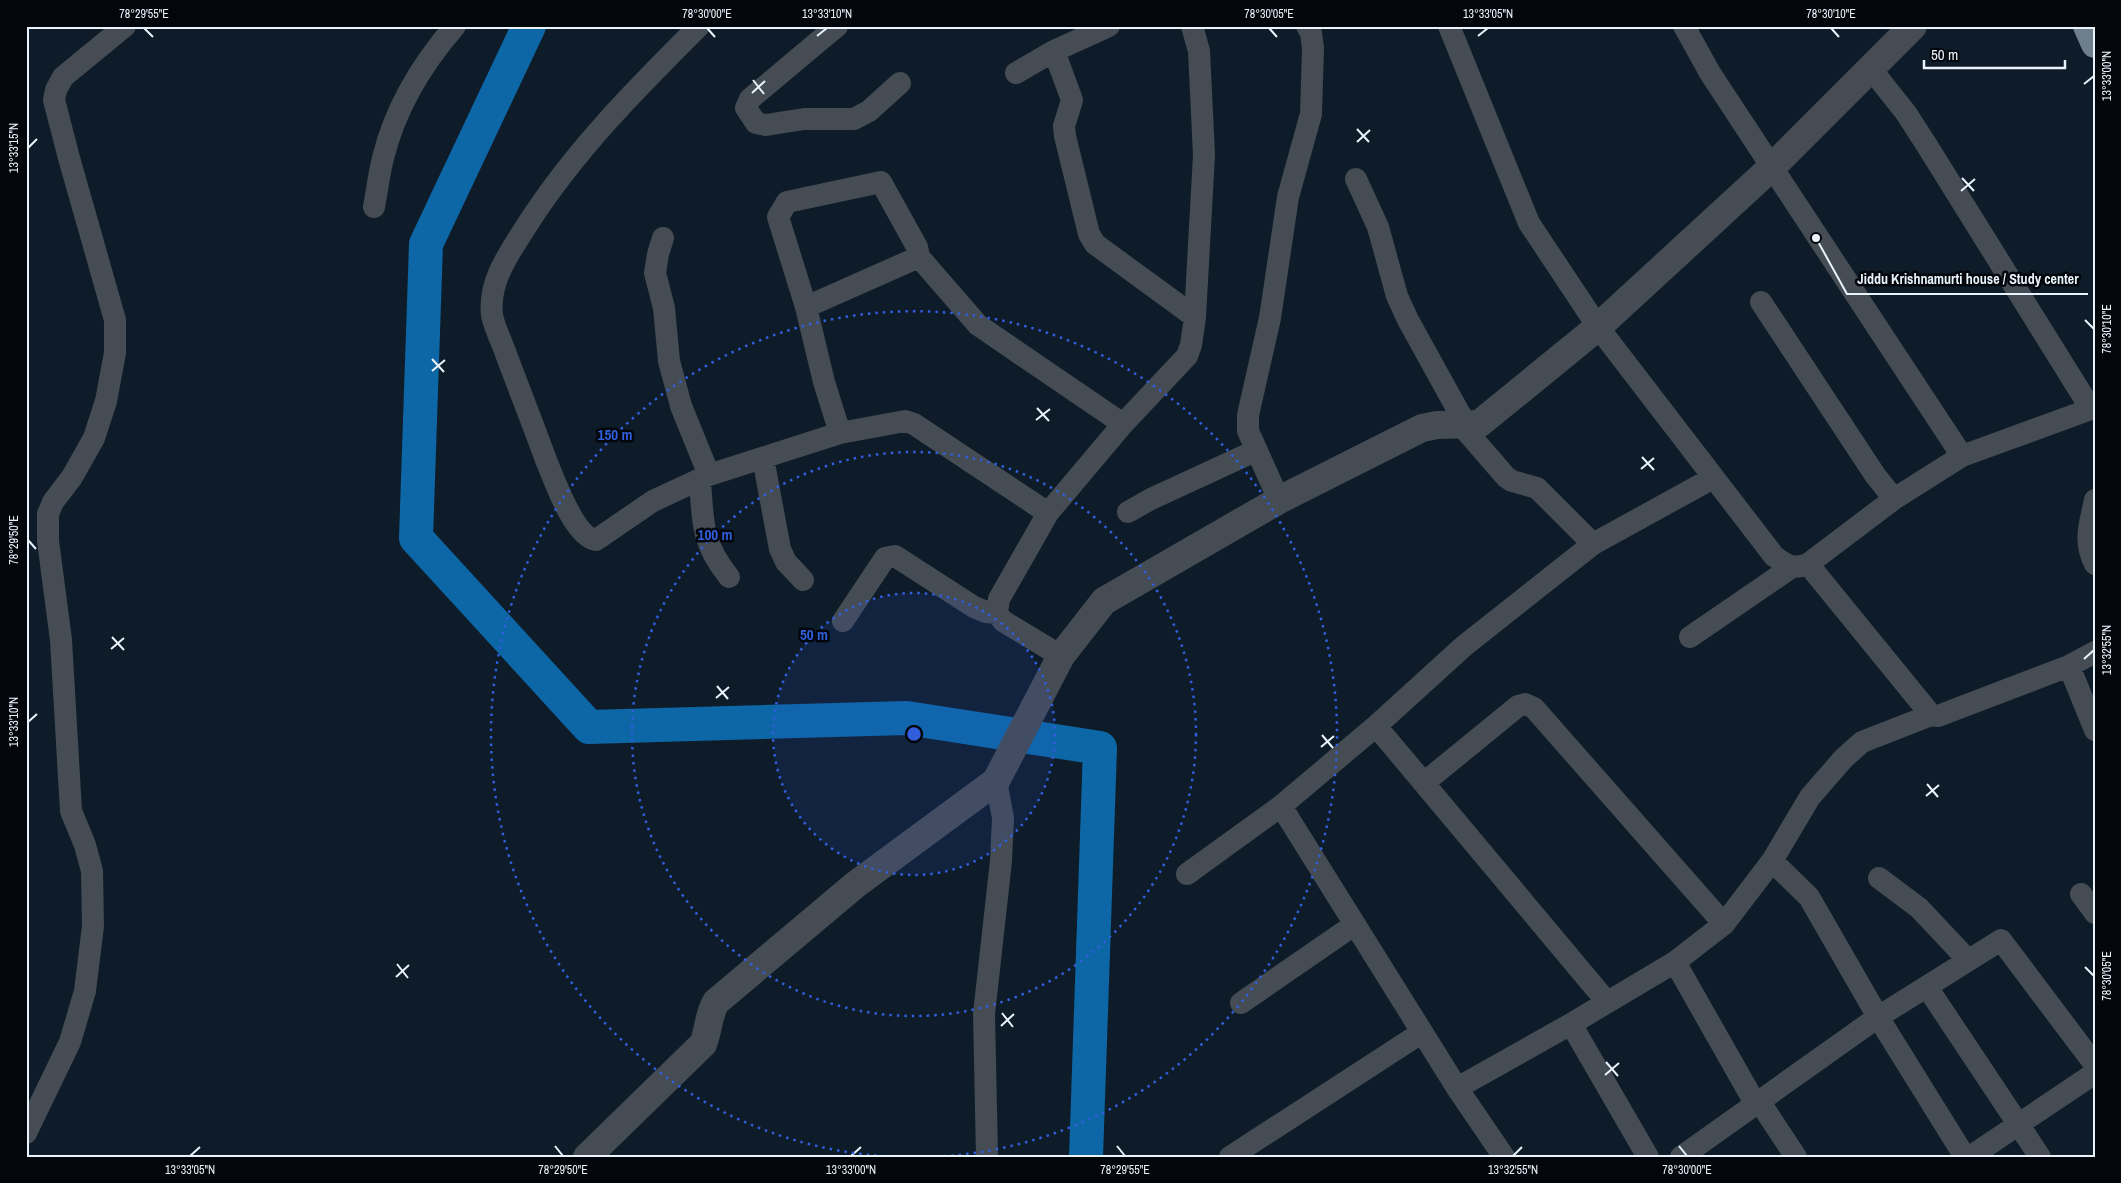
<svg xmlns="http://www.w3.org/2000/svg" width="2121" height="1183" viewBox="0 0 2121 1183" font-family="'Archivo Narrow',sans-serif">
  <style>
    .lines { fill: none; stroke-linecap: round; stroke-linejoin: round }
    .river { stroke: #0d67a6; stroke-width: 34 }
    .minor { stroke: #454c53; stroke-width: 22 }
    .tertiary { stroke: #454c53; stroke-width: 28 }
    .primary { stroke: #6f7e8c; stroke-width: 28 }
    .ticks { fill: none; stroke: #e9f3fc; stroke-width: 2 }
    .ring { fill: none; stroke: #315edc; stroke-width: 2.5; stroke-dasharray: 2.5 5 }
    .centre { fill: #315edc; stroke: #03060b; stroke-width: 2.5 }
    .ring-label { font-size: 15px; text-anchor: middle; font-weight: bold; fill: #315edc; stroke: #03060b; stroke-width: 5; stroke-linejoin: round; paint-order: stroke }
    .leader { fill: none; stroke: #e9f3fc; stroke-width: 2 }
    .callout-dot { fill: #e9f3fc; stroke: #03060b; stroke-width: 2 }
    .callout-label { font-size: 14px; text-anchor: middle; font-weight: bold; fill: #e9f3fc; stroke: #03060b; stroke-width: 5; stroke-linejoin: round; paint-order: stroke }
    .neatline { fill: none; stroke: #e9f3fc; stroke-width: 2 }
    .ticks-label { font-size: 12px; text-anchor: middle; fill: #e9f3fc }
  </style>
  <rect width="100%" height="100%" fill="#0e1c29"/>
  <g class="lines">
    <path class="river" d="M529,26l-103,218 -10,294 173,189 318,-9 193,30 -14,409"/>
    <path class="minor" d="M699,26c-63,63 -124,124 -172,199 -17,27 -39,56 -35,90 2,12 10,27 14,39 13,35 27,70 40,106 8,19 28,77 50,80l57,-39 56,-26 131,-42 65,-12 9,3 134,89
      M837,26l-87,73 -4,9 10,15 10,2 38,-6h50l15,-8 31,-28
      M1449,26l80,197 69,104 176,229c12,9 19,14 34,8l86,-65 68,-43 -252,-383 -26,-47
      M1054,51l18,49 -8,26 1,10 24,98 6,10 100,73
      M1871,69l35,44 20,31 165,265 -129,47
      M1016,73l38,-22 55,-25
      M1356,179l22,48 19,69 11,24 58,105
      M374,207c3,-16 5,-33 9,-49 12,-49 39,-94 72,-132
      M663,238l-5,16 -3,19 9,35 5,53 12,45 28,69
      M1761,302l114,173 19,24
      M806,307l113,-50
      M1461,425l45,52 6,4 25,7 56,56
      M840,433l-16,-51 -18,-75 -28,-90 9,-15 94,-20 36,65 2,10 59,68 145,99
      M763,458l17,91 6,13 17,18
      M700,480c3,42 1,62 29,97
      M1279,500l-31,-69v-16l22,-97 18,-121 23,-83 2,-66 -2,-15 -4,-7
      M2095,500c-5,24 -12,41 0,64
      M1128,512l23,-13 104,-48
      M1808,564l123,151 7,1 131,-50 26,-14
      M843,621l42,-63 10,-2 79,51 12,5 11,1
      M1690,637l102,-70
      M1061,656l-58,-35 -6,-8 2,-14 49,-86 75,-89 64,-68 4,-11 4,-28 9,-162 -5,-104 -7,-25
      M2069,666l26,64
      M1376,726l231,276
      M1425,782l93,-76 7,-2 9,4 190,216
      M1281,806l176,282 47,69
      M1772,861l37,36 69,120 87,140
      M1187,874l94,-68 95,-80 88,-80 129,-102 120,-66
      M1879,878l40,30 49,52
      M2081,894l14,19
      M1675,962l80,141
      M1927,987l113,170
      M1241,1003l113,-78
      M1571,1024l77,133
      M1457,1088l114,-64 104,-62 49,-38 48,-63 38,-64 33,-38 19,-17 69,-27
      M1759,1101l37,56
      M26,1133l44,-91 15,-51 8,-65 -1,-55 -7,-26 -14,-34 -10,-171 -13,-99v-27l5,-12 19,-25 22,-39 12,-37 9,-48v-33l-46,-162 -15,-58 2,-10 7,-13 62,-51
      M987,1157l-3,-143 17,-153 2,-43 -7,-37
      M1230,1157l191,-124
      M1681,1157l197,-140 123,-77 94,125
      M1970,1157l125,-84"/>
    <path class="tertiary" d="M587,1157l116,-113c6,-14 5,-29 13,-42l139,-117 141,-104 65,-125 43,-55 175,-101 143,-72 15,-3 42,-1 119,-97 175,-161 140,-140"/>
    <path class="primary" d="M2087,26l8,18"/>
  </g>
  <path class="ticks" d="M144,28l9,9M707,28l8,9M1269,28l8,9M1831,28l8,9M817,36l10,-8M1478,36l10,-8M753,80l11,14M2084,84l10,-8M752,93l13,-12M1357,129l12,13M1357,142l13,-12M28,148l9,-9M1962,178l12,13M1961,191l14,-12M2085,320l9,9M432,359l12,13M432,371l13,-11M1037,408l12,13M1036,420l14,-11M1642,457l12,13M1641,469l13,-11M28,540l8,9M112,637l12,13M111,649l13,-11M2084,659l10,-9M717,686l11,13M716,698l13,-11M28,722l9,-8M1322,735l11,13M1321,747l13,-11M1927,784l11,13M1926,796l13,-11M397,964l11,14M2085,967l9,9M396,977l13,-12M1002,1013l11,14M1001,1026l13,-12M1606,1062l12,14M1605,1075l14,-12M555,1146l8,10M1117,1146l8,10M1679,1146l8,10M190,1156l10,-9M851,1156l10,-9M1513,1156l9,-9"/>
  <circle cx="914" cy="734" r="141" fill="#315edc" fill-opacity=".12"/>
  <g class="ring">
    <circle cx="914" cy="734" r="141"/>
    <circle cx="914" cy="734" r="282"/>
    <path d="M899 1157A423 423 0 1 1 929 1157"/>
  </g>
  <circle cx="914" cy="734" r="8" class="centre"/>
  <g class="ring-label">
    <text x="615" y="440">150 m</text>
    <text x="715" y="540">100 m</text>
    <text x="814" y="640">50 m</text>
  </g>
  <path class="leader" d="M1816 238L1847 294H2088"/>
  <circle class="callout-dot" cx="1816" cy="238" r="5"/>
  <g class="callout-label">
    <text x="1968" y="284">Jiddu Krishnamurti house / Study center</text>
  </g>
  <rect width="2121" height="1183" fill="none" stroke="#03060b" stroke-width="55"/>
  <path d="M1924 60v8h141v-8" fill="none" stroke="#e9f3fc" stroke-width="2.5"/>
  <text x="1931" y="60" font-size="15" fill="#e9f3fc" stroke="#03060b" stroke-width="4" paint-order="stroke">50 m</text>
  <rect x="28" y="28" width="2066" height="1128" class="neatline"/>
  <g class="ticks-label">
    <text x="144" y="18">78°29'55"E</text>
    <text x="707" y="18">78°30'00"E</text>
    <text x="827" y="18">13°33'10"N</text>
    <text x="1269" y="18">78°30'05"E</text>
    <text x="1488" y="18">13°33'05"N</text>
    <text x="1831" y="18">78°30'10"E</text>
    <text transform="translate(2107 76) rotate(-90)" y="4">13°33'00"N</text>
    <text transform="translate(14 148) rotate(-90)" y="4">13°33'15"N</text>
    <text transform="translate(2107 329) rotate(-90)" y="4">78°30'10"E</text>
    <text transform="translate(14 540) rotate(-90)" y="4">78°29'50"E</text>
    <text transform="translate(2107 650) rotate(-90)" y="4">13°32'55"N</text>
    <text transform="translate(14 722) rotate(-90)" y="4">13°33'10"N</text>
    <text transform="translate(2107 976) rotate(-90)" y="4">78°30'05"E</text>
    <text x="190" y="1174">13°33'05"N</text>
    <text x="563" y="1174">78°29'50"E</text>
    <text x="851" y="1174">13°33'00"N</text>
    <text x="1125" y="1174">78°29'55"E</text>
    <text x="1513" y="1174">13°32'55"N</text>
    <text x="1687" y="1174">78°30'00"E</text>
  </g>
</svg>
